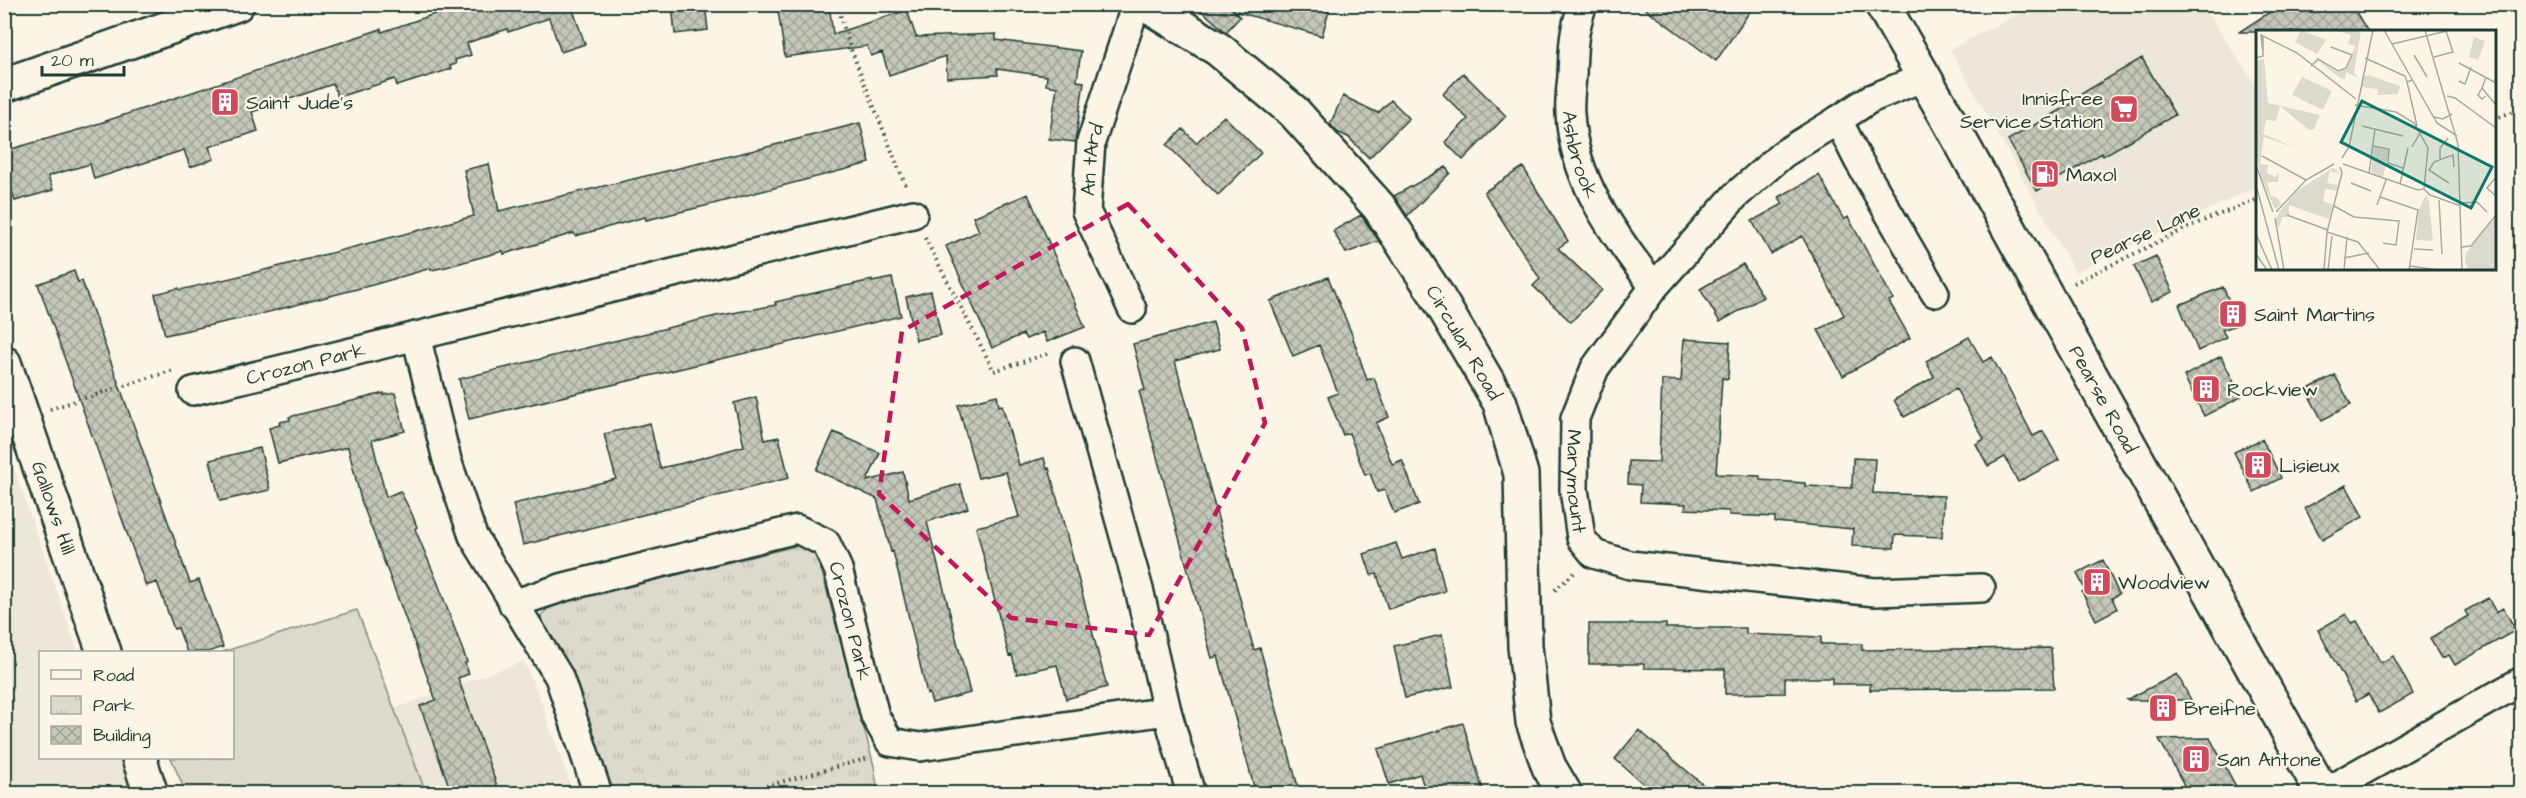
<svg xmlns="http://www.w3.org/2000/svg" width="2526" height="798" viewBox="0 0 2526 798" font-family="'Architects Daughter',sans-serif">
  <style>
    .built { fill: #ece7d8 }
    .green { fill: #dcdacc; stroke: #7e8c80; stroke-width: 1.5 }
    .park { fill: url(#park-tufts); stroke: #7e8c80; stroke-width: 1.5 }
    .building { fill: url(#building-cross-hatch); stroke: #1f3d34; stroke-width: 1.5 }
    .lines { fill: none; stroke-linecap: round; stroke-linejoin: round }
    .minor-casing { stroke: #1f3d34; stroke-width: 32 }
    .tertiary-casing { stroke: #1f3d34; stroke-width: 38 }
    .secondary-casing { stroke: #1f3d34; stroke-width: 38 }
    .path { stroke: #1f3d34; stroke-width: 4; stroke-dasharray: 1.5 4.5; stroke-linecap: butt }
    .minor { stroke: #fcf5e5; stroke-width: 27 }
    .tertiary { stroke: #fcf5e5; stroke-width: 33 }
    .secondary { stroke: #fcf5e5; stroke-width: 33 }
    .marked { fill: none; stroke: #c2185b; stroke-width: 4.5; stroke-dasharray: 12 8; stroke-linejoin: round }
    .labels { text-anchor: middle; stroke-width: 4.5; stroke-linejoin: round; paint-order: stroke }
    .poi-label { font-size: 20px; fill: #1f3d34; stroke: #fcf5e5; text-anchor: start }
    .street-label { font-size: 20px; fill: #1f3d34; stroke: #fcf5e5 }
    .inset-road { fill: none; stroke: #a4ab9e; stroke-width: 1.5 }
    .view { fill: #0f766e; fill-opacity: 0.15; stroke: #0f766e; stroke-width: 3 }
    .inset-edge { fill: none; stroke: #1f3d34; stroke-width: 3 }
  </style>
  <defs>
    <pattern id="park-tufts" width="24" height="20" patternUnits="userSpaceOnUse" patternTransform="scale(1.5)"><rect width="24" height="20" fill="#dcdacc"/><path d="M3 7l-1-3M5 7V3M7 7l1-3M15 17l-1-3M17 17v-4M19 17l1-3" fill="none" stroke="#bcbcb0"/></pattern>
    <pattern id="building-cross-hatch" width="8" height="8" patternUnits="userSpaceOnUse" patternTransform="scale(1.5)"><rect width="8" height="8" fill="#c5c7b9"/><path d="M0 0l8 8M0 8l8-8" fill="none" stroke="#9fa397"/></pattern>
  </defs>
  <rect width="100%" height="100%" fill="#fcf5e5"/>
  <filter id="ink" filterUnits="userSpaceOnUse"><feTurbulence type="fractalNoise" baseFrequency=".0167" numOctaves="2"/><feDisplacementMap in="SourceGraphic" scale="12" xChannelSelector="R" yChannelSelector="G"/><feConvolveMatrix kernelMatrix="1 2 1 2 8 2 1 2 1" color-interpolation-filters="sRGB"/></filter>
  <g filter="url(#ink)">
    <path class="built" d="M2036,5h166l55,82v100l-182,85 -125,-223z
      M5,443l73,209h-38v106h78l14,35h-127z
      M524,661l20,48 29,84h-147l-32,-84z"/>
    <path class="green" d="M357,610l69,183h-240l-15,-35h61v-106h-10z"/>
    <path class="park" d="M801,545l13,8 8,20 52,193 4,27h-266l-49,-138 -21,-32 -1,-8 11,-10z"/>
    <path class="building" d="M464,4h112v5l-3,1 12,34 -24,8 -12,-34 -41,14 -1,-3 -40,14 4,12 -16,5 1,4 -6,2 1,3 -54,17 -2,-7 -57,18 -5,-13 -81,28 6,19 -49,16 5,12 -24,8 -6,-17 -90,29 -4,-15 -42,12 5,14 -38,11 -11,-34v-16l81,-23 296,-99 1,3z
      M672,4h33l3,26 -33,4z
      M777,4h52l4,30 74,-24 9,27 80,-3v6l85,11 -4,30 7,1 -9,60 -26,-3 8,-52 -11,-2 1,-9 -50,-7 1,6 -51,3 -1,-22 -57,19 -7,-23 -11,4 -4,-10 -82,11z
      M1194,4h32l14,13 -14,15z
      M1235,4h96l-9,32 -88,-25z
      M1639,4h116l-39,57z
      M2282,4h69l17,28h-129z
      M2142,58l33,57 -72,41 -1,-3 -65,38 -29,-51 65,-37 -2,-3z
      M1463,73l43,43 -43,44 -18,-18 23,-23 -25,-25z
      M1343,96l35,17 13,-13 18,18 -40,40 -21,-21 -11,-5 -7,-8z
      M1224,116l37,37 -43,42 -51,-50 16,-16 13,14z
      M860,123l10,40 -165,43 -59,14 -1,-3 -70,19 -1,-3 -70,21 -1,-3 -57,16 -15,3v-2l-55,16 -119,31 -92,20 -10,-41 24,-6 1,2 89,-21 205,-53 -10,-46 25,-6 10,47 260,-62z
      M1446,167l4,6 -43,43 -13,-20z
      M1523,167l45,74 -10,7 44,42 -31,32 -38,-36 7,-7 -56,-87z
      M1819,175l25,45 4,-3 45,82 -4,2 21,37 -67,38 -25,-46 26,-15 -42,-79 -31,18 -19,-33 31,-17 -4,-7z
      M1028,194l57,133 -38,15 -4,-10 -17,7 -3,-5 -31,14 -46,-102 33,-15 -6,-14z
      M1361,215l18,26 -33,12 -13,-22z
      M2156,256l17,36 -22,10 -17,-36z
      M1743,264l20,33 -43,25 -20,-33z
      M74,271l4,11 4,-1 108,302 9,-3 24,67 -15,5h-21l-9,-24 -4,1 -17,-47 -11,4 -108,-302z
      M1328,277l23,55 16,48 7,-2 15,39 -13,6 16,41 10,-4 17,44 -25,9 -9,-23 -8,2 -7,-19 -5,2 -16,-42 -6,2 -15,-38 10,-4 -19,-48 -26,11 -23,-55z
      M892,278l9,38 -432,103 -10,-40 257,-63 60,-11 -1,-3 35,-8 62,-14v2z
      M2223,287l16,37 -17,6 4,7 -28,14 -19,-46z
      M931,291l10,44 -25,5 -10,-43z
      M1213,322l7,27 -45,12 79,289 6,-2 40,146h-44l-38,-138 -6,2 -73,-267 6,-1 -12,-46z
      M1969,337l14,25 9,-5 41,79 10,-5 16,29 -41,22 -13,-25 -17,9 -12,-22 8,-5 -28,-50 -52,28 -10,-17 40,-23 -8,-16z
      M1684,339l46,3 -2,37 -6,-1 -6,96 44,2v4l45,3v3l47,2 1,-30 22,1 -2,34 71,3 -2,41 -47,-2 -1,13 -42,-2 1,-17 -78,-7v-5l-46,-2v-4l-44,-2 1,-5 -46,-2 1,-17 -13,-1 1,-23 30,1 3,-82 19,1z
      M2221,356l20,41 -37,19 -20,-40z
      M2335,375l16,30 -29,15 -16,-30z
      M384,393v2l11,-2 10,38 -33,9 14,57 14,-6 12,23 5,13 -2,2 22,52 30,81 -2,1 4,11 -11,4 42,116h-48l-32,-88 16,-6 -75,-200 -13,-53 -70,16 -9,-35 11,-3 -1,-3 11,-2 -1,-3z
      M997,395l2,11 3,-1 17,60 25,-7 3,11 2,-1 58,219 -41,12 -9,-34 -40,9 -5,-19 -3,1 -33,-129 43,-10 -13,-45 -28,6 -20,-73z
      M756,397l9,43 14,-3 10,41 -266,67 -10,-41 103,-25 -12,-45 46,-11 10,45 23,-5 61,-17 -10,-43z
      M834,432l46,21 -13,28 36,-9 6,27 51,-15 8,24 -41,14 43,171 -38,10 -3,-10 -2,1 -34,-143 -2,1 -14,-53 -61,-29z
      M2262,439l19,39 -27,14 -20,-40z
      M260,448l10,42 -50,11 -10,-41z
      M2346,485l17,32 -41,23 -17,-32z
      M1396,543l6,16 33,-11 10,43 -57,18 -11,-35 -6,1 -7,-21z
      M2103,560l16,34 -7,4 5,11 -21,11 -14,-28 3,-2 -8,-17z
      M2488,598l8,14 7,-4 13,22 -61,35 -6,-10 -7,3 -12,-20 38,-22 -3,-5z
      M2346,614l6,9 5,-2 24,42 12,-7 20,38 -34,19 -11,-19 -12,7 -38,-71z
      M1589,624h77v4h80v6l75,3v7h41v6l189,-2 3,40 -184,2v-6h-38v-6h-47v15l-60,1v-25l-81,-1v-4h-55z
      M1442,635l11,52 -48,11 -11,-52z
      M2177,674l14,26h-65z
      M1463,723l20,67 -11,4h-46l-6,-20 -31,10 -11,-35z
      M1639,730l15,13 60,51h-59l-40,-35z
      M2210,738l30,56h-51l-30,-55z"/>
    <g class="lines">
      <g class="minor-casing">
        <g id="minor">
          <path id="s1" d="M1583,4c-10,27 -10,44 -11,72 -1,12 -3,25 -2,37 3,68 45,122 84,174"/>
          <path d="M1838,120l32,-21 54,-22"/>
          <path id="s2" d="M1935,293l-77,-133 -20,-40 -55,34 -48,42 -81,91 -59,81 -20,50 -1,71 7,49 13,16 36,11 245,27 106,-4"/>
          <path id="s3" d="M1132,309l-46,-98 5,-69 45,-138"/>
          <path d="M416,336l31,124 26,76 86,141 39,117"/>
          <path d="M1075,361l65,232 27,118 24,83"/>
          <path id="s4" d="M193,391l720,-177"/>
          <path id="s5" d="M513,604l51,-17 233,-58 29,14 12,26 37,147 15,26 30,5 247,-36"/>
          <path d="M2323,793l199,-112"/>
        </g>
      </g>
      <g class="tertiary-casing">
        <g id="tertiary">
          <path id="s6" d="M1145,4l73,45 76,63 85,95 57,87 64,109 21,71 4,172 8,76 16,45 16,27"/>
          <path d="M4,85l233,-81"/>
          <path id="s7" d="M4,363l100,289"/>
          <path d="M139,758l12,36"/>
        </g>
      </g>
      <g class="secondary-casing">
        <g id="secondary">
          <path id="s8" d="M1882,4l65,113 376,677"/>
        </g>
      </g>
      <path class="path" d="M837,4l13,43 57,142
        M2494,119l28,-11
        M925,238l69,133 56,-18
        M2074,283l119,-58 65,-26
        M50,409l124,-39
        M1555,590l19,-17
        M737,794l132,-36"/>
      <use href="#minor" class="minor"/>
      <use href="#tertiary" class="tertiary"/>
      <use href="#secondary" class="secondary"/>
    </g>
  </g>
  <path class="marked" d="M1128,204l114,124 23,95 -116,212 -138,-17 -132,-124 23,-163z"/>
  <defs>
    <g id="building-square" transform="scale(1.5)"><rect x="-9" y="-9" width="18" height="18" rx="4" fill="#d1495b" stroke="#fcf5e5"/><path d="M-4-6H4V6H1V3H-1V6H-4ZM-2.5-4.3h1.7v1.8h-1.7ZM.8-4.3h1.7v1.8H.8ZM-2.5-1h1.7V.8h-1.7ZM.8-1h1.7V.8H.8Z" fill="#fff"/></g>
    <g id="supermarket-square" transform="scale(1.5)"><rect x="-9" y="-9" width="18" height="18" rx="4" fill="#d1495b" stroke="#fcf5e5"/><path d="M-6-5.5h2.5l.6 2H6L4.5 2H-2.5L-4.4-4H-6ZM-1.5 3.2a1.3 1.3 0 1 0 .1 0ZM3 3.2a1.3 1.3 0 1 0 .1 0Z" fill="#fff"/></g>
    <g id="fuel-square" transform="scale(1.5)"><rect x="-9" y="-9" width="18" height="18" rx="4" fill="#d1495b" stroke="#fcf5e5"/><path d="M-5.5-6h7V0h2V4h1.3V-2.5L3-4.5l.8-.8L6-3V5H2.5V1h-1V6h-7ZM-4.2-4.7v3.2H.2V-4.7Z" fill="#fff"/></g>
  </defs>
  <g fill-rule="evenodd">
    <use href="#building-square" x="225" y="102"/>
    <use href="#supermarket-square" x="2124" y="109"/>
    <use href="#fuel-square" x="2045" y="174"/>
    <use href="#building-square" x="2233" y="314"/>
    <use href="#building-square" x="2206" y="389"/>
    <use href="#building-square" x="2258" y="465"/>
    <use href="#building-square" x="2097" y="582"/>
    <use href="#building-square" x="2163" y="708"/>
    <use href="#building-square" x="2196" y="759"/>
  </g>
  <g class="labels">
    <g class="poi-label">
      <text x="2103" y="105" text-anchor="end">Innisfree<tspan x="2103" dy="23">Service Station</tspan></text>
      <text x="246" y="109">Saint Jude's</text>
      <text x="2066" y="181">Maxol</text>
      <text x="2254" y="321">Saint Martins</text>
      <text x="2227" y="396">Rockview</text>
      <text x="2279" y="472">Lisieux</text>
      <text x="2118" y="589">Woodview</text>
      <text x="2184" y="715">Breifne</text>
      <text x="2217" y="766">San Antone</text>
    </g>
    <g class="street-label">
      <text dy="7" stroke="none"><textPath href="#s1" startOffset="153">Ashbrook</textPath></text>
      <text dy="7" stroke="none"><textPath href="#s3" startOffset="160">An tArd</textPath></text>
      <text transform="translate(2145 233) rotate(-25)" y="7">Pearse Lane</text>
      <text dy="7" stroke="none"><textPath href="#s6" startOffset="472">Circular Road</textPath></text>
      <text dy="7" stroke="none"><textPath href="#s4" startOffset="116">Crozon Park</textPath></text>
      <text dy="7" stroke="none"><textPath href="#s8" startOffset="453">Pearse Road</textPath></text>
      <text dy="7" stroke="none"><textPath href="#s2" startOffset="666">Marymount</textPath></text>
      <text dy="7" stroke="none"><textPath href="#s7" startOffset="153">Gallows Hill</textPath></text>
      <text dy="7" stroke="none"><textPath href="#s5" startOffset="408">Crozon Park</textPath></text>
    </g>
  </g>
  <g transform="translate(2256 30)">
    <rect width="240" height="240" fill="#fcf5e5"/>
    <path d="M45,0l25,10 -9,14 -22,-12zM78,0h27l-7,43 5,5 -13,-6 -1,7 -5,-1 -22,-17 -3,6 2,-7 20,12 10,-4 8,-22 -7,-2 3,-9zM218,7l11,4 -7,19 -9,-3zM8,29l4,44 52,12 -6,14 -5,1 -29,-24 -4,15 -10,-1 -3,14 33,14 -32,-11 -4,27 8,1 -1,8 8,4 4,-4 -1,9h-11l4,14 7,2 3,6 -6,5 -15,-34 -4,-26v-88zM112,45l32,11 -2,8 -21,1 1,-6 -17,-2 2,-9zM46,47l30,14 -9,19 -31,-15zM77,138l7,6 -10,-3 -3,12 11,2 -1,6 -12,-2 -2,12 10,4 -4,14 -40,-14v12h-7l-3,11 -4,-7 5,-10 18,-21zM209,231l31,4v5h-28z" fill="#dcdacc"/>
    <path d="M240,187v48l-31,-4 1,-8z" fill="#dcdacc"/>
    <path d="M118,117l15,3 -6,27 -12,-5zM170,165l3,7 4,39 -17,-1 3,-31z" fill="#dcdacc"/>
    <path class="inset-road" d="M128,0l53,93 20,13M169,0l33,114 4,126M136,14l55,-13M7,23l-2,-18 36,18 59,46M158,25l13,22M178,27l19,-5 -7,-21M0,28l7,-2v-19M109,28l40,18 2,6M203,33l37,20M55,36l7,-7 20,12 8,-3 6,-13 -21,-8M230,47l-4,11 14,17M156,50l-5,2 10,44M203,51l6,3 6,-17M226,58l-4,7 4,4 4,-3M191,66l8,2 41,30M99,75l41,7 18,11 14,25 -4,41 6,6 31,11M178,87l9,2 9,-5M106,96l41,10M240,98v30M117,116l16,3 -1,14 15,5M156,117l9,-16M6,126l44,24M86,128l7,-11 24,-117M184,129v-11l8,-10M87,134l75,26 6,-1M0,135l17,47M113,143l6,-44M240,147l-9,11 9,8M95,153l20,8M193,153l-20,-13 5,-8 16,-6 3,-1 1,12M144,154l8,-36M0,155l23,85M124,167l38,13 -9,60M183,170l3,54M205,173l16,-1 10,10M121,175l9,-25M78,176l20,11 45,4 -3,24 -13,-2M20,182l30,-32 28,-16M31,185l41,15M19,188l9,52M71,202l31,10 22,28M0,204l16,36M206,217l9,-1 25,-31M158,219l19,1M0,224l11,16M88,228l25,-5M154,236l28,4M68,240l3,-38 15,-59 -2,-6M72,240l4,-34M88,240l3,-33"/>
    <path class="view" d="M106,71l130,66 -21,41 -130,-66z"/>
    <rect width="240" height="240" class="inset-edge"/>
  </g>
  <rect width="2526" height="798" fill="none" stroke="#fcf5e5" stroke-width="24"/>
  <rect x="12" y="12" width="2502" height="774" fill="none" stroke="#1f3d34" stroke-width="2" filter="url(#ink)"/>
  <rect x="39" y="651" width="195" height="108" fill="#fcf5e5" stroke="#a4ab9e" stroke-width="1.5"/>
  <rect x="51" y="670" width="30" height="9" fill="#fcf5e5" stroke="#a4ab9e" stroke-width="1.5"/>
  <text x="93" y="681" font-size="18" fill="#1f3d34">Road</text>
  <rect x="51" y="696" width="30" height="18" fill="url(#park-tufts)" stroke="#a4ab9e" stroke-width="1.5"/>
  <text x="93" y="711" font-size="18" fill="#1f3d34">Park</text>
  <rect x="51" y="726" width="30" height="18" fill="url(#building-cross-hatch)" stroke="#a4ab9e" stroke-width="1.5"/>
  <text x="93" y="741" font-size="18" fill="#1f3d34">Building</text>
  <path d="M42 66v9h82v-9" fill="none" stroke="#1f3d34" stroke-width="3"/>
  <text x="51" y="66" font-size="18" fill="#1f3d34" stroke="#fcf5e5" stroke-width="4.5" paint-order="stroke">20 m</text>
</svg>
